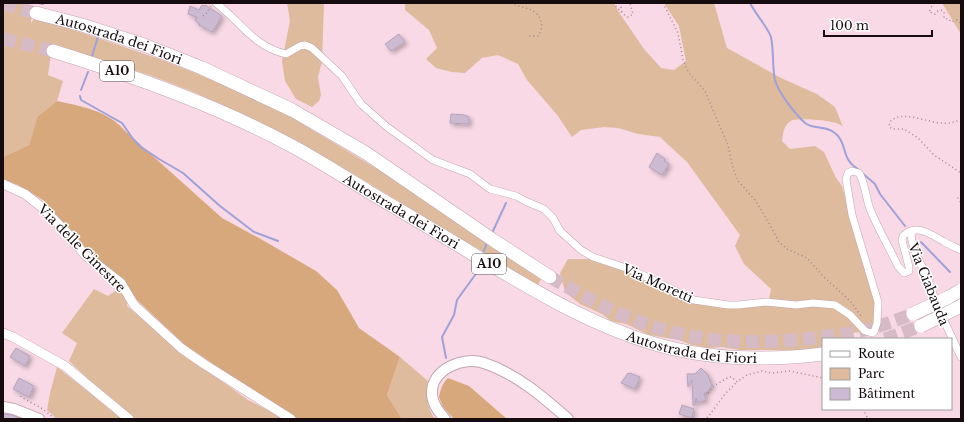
<svg xmlns="http://www.w3.org/2000/svg" width="964" height="422" viewBox="0 0 964 422" font-family="'Libre Baskerville',serif">
  <style>
    .green { fill: #debb9d }
    .forest { fill: #d8a87d }
    .lines { fill: none; stroke-linecap: round; stroke-linejoin: round }
    .stream { stroke: #9fa1d9; stroke-width: 2 }
    .building { fill: #ccbad2; stroke: #b5a3ba; filter: url(#shadow) }
    .motorway-tunnel { stroke: #d6bac5; stroke-width: 13; stroke-dasharray: 13 6; stroke-linecap: butt }
    .minor-casing { stroke: #c3a5b1; stroke-width: 8 }
    .tertiary-casing { stroke: #c3a5b1; stroke-width: 10 }
    .secondary-casing { stroke: #c3a5b1; stroke-width: 12 }
    .motorway-casing { stroke: #c3a5b1; stroke-width: 14 }
    .path { stroke: #9e8790; stroke-width: 1.5; stroke-dasharray: 1 3; stroke-linecap: butt }
    .minor { stroke: #fff; stroke-width: 7 }
    .tertiary { stroke: #fff; stroke-width: 9 }
    .secondary { stroke: #fff; stroke-width: 10 }
    .motorway { stroke: #fff; stroke-width: 13 }
    .motorway-bridge-casing { stroke: #c3a5b1; stroke-width: 14; stroke-linecap: butt }
    .motorway-bridge { stroke: #fff; stroke-width: 13 }
    .labels { text-anchor: middle; stroke-width: 3; stroke-linejoin: round; paint-order: stroke }
    .shield { fill: #fff; stroke: #5c5558; stroke-width: 1 }
    .shield-label { font-size: 12px; font-weight: bold; fill: #160c10 }
    .street-label { font-size: 13px; fill: #160c10; stroke: #fff }
  </style>
  <defs>
    <filter id="shadow"><feDropShadow dx="2.5" dy="2.5" stdDeviation="2" flood-color="#0004"/></filter>
  </defs>
  <rect width="100%" height="100%" fill="#f8d9e5"/>
  <path class="green" d="M3,3h25l-6,13 9,2v5l4,-5 54,17 73,25 66,26 63,31 88,53 163,107 -4,8 -198,-119 -91,-49 -58,-26 -39,-15 -97,-31 -4,9 -3,21 15,6 -6,20 -18,14 -10,30 -26,12z
    M287,3h37l-2,59 -4,15 3,18 -2,6 -7,6 -16,-8 -11,-18 -3,-20 8,-40z
    M405,3h209l6,11 24,35 17,19 13,2 12,-9 -7,-35 -15,-23h50l13,45 54,30 36,16 18,13 10,25c-1,-2 -1,-5 -3,-6 -5,-6 -41,-8 -49,-6 -9,3 -10,13 -11,21l8,8 25,-3 9,6 12,26 6,8 33,113 -2,28 -8,5 -22,1 -3,6h-17v11h-83l-19,-3 -14,1 -15,-3 -13,-5 -30,-5 -23,-11 -15,-3 -9,-7 -22,-10 -15,-12 -5,-19 8,-14h25l45,16 14,7 16,11 20,7 26,7 43,-1 12,-6 2,-11 -27,-25 -9,-18 5,-11 -53,-73 -27,-25 -22,-3 -20,-6 -14,-1 -23,3 -9,7 -14,-21 -31,-36 -9,-16 -20,-9 -16,3 -17,15 -13,-1 -16,-4 -10,-9 11,-11 -8,-18 -24,-20z
    M942,3h19v31z
    M94,289l14,7 10,-7 9,10v7l50,43 71,51 37,19h-149l-32,-25 -35,-33 8,-18 -15,-10z
    M400,357l28,24c-3,13 -1,27 7,38h-33l-15,-24z
    M57,367l66,52h-66l-10,-9 3,-17z"/>
  <path class="forest" d="M57,101c24,5 52,10 68,30l97,87 37,20 57,33 21,19 22,38 41,29 -13,38 15,24h-106l-110,-73 -49,-46 -12,-18 -37,-29 -22,-27 -23,-26 -25,-15 -15,-5v-23l26,-12 9,-29z
    M448,378l21,8 38,33h-53l-11,-12 -4,-10c1,-7 4,-15 9,-19z"/>
  <g class="lines">
    <path class="stream" d="M39,3l4,1
      M750,3c5,10 18,25 21,34 3,14 1,29 4,43 3,12 20,34 30,43 9,7 22,2 31,11 12,10 4,24 22,35
      M92,56l6,-19
      M81,90l7,-18
      M80,96l1,4 41,23 11,16 8,8 18,12 24,14 37,33 34,26 24,9
      M861,172l14,12 5,10 25,32
      M493,231l13,-28
      M921,242l29,30
      M483,253l4,-10
      M446,358l-4,-21 12,-22 3,-15 18,-25 3,-8"/>
  </g>
  <path class="building" d="M202,5l2,1 1,-1 17,11 -10,16 -13,-7 1,-1 -5,-3 2,-4 -9,-3 2,-8 9,4z
    M399,34l6,8 -14,9 -6,-7z
    M451,114l13,1 5,2v7l-19,-1z
    M657,153l8,6 -1,2 5,3 -7,11 -13,-8z
    M16,348l14,8 -5,10 -15,-9z
    M701,368l7,7 4,11 -6,7h-2l2,7 -7,2 -2,-1 -1,-3 -1,7h-2l-1,-25 -4,7 -1,-13h8z
    M628,373l1,1 1,-1 10,4 -5,12 -14,-6z
    M19,378l15,8 -5,11 -16,-8z
    M682,405l12,4 -2,9 -13,-4z
    M3,414l9,1 10,4h-19z"/>
  <g class="lines">
    <path class="motorway-tunnel" d="M3,4l33,9
      M3,39l50,12
      M550,277c31,18 62,35 95,47 59,21 122,21 183,12 11,-2 22,-2 33,-5 18,-4 35,-11 52,-17
      M885,339l36,-13"/>
    <g class="minor-casing">
      <path id="minor" d="M216,3c24,18 38,44 70,51l14,-8 5,-1 7,3 30,28 19,28 26,23 46,33 37,14 20,15 26,7 9,5 19,8 9,9 7,13 21,19 12,7 39,13 62,30 34,5h10l28,-3 30,3 17,-2 22,2 15,10 15,16 7,2 2,-1 3,-9 1,-21 -26,-87 -6,-36 2,-6 4,-2 7,2c6,9 7,26 11,36 8,20 19,38 28,57l6,7 5,-2v-4l-7,-27 1,-4c13,-13 27,-2 40,5 6,4 12,6 18,9
        M911,231c0,18 8,28 15,44 4,9 7,20 11,29
        M941,314l20,43"/>
    </g>
    <g class="tertiary-casing">
      <path id="tertiary" d="M3,184l22,10 19,15 26,27 15,19 36,28 13,22 47,43 23,16 87,55
        M3,333l10,4 52,29 64,53"/>
    </g>
    <g class="secondary-casing">
      <path id="secondary" d="M3,407l11,2 25,10
        M445,419c-6,-7 -12,-14 -13,-24 -2,-26 32,-39 52,-32 33,11 59,34 84,56"/>
    </g>
    <g class="motorway-casing">
      <g id="motorway">
        <path id="s1" d="M36,13l46,12 62,20 58,23 90,42 74,43 127,87 57,37"/>
        <path id="s2" d="M53,51c83,26 163,54 239,95 26,14 51,30 77,46 37,22 75,44 112,67 57,34 110,66 174,85 55,16 112,17 168,10"/>
      </g>
    </g>
    <path class="path" d="M511,3c7,4 18,4 25,10 7,6 7,16 2,23h-9
      M613,3l10,11 5,3 5,-3 -3,-11
      M620,3l2,9
      M663,3l15,30 5,27 3,7 3,6 16,18 19,45 4,9 5,23 5,13 17,19 11,18 13,24 8,7 20,9 14,16 30,28 10,14
      M930,3l2,3 -3,6 6,2 3,-3 4,-1 2,3v5l5,1 2,3 6,-2 2,1 2,4
      M203,16l4,-3 4,-7
      M961,119c-6,3 -12,5 -19,4 -13,0 -42,-14 -52,-1l-1,4 3,3h12l14,9 16,17 27,18
      M961,195l-2,1 -1,2 3,5
      M708,393l4,-6 17,-10h3l5,5 10,-7 15,-4 10,2 18,-2 33,7
      M21,396v1l22,12 12,10
      M863,409l5,10
      M703,419l5,-2 17,-23 12,-12"/>
    <use href="#minor" class="minor"/>
    <use href="#tertiary" class="tertiary"/>
    <use href="#secondary" class="secondary"/>
    <use href="#motorway" class="motorway"/>
    <g class="motorway-bridge-casing">
      <path id="motorway-bridge" d="M913,314l36,-17 12,-7
        M921,326l40,-20"/>
    </g>
    <use href="#motorway-bridge" class="motorway-bridge"/>
  </g>
  <g class="labels">
    <g class="shield">
      <rect x="100" y="61" width="34" height="20" rx="3"/>
      <rect x="472" y="254" width="34" height="20" rx="3"/>
    </g>
    <g class="shield-label">
      <text x="117" y="75">A10</text>
      <text x="489" y="268">A10</text>
    </g>
    <g class="street-label">
      <text dy="5" stroke="none"><textPath href="#s1" startOffset="87">Autostrada dei Fiori</textPath></text>
      <text dy="5" stroke="none"><textPath href="#s2" startOffset="385">Autostrada dei Fiori</textPath></text>
      <text transform="translate(82 248) rotate(45)" y="5">Via delle Ginestre</text>
      <text transform="translate(658 283) rotate(24)" y="5">Via Moretti</text>
      <text transform="translate(929 284) rotate(68)" y="5">Via Ciabauda</text>
      <text dy="5" stroke="none"><textPath href="#s2" startOffset="709">Autostrada dei Fiori</textPath></text>
    </g>
  </g>
  <rect width="964" height="422" fill="none" stroke="#160c10" stroke-width="8"/>
  <rect x="822" y="338" width="130" height="72" fill="#ffffff" stroke="#a29e9f"/>
  <rect x="830" y="351" width="20" height="6" fill="#ffffff" stroke="#a29e9f"/>
  <text x="858" y="358" font-size="12" fill="#160c10">Route</text>
  <rect x="830" y="368" width="20" height="12" fill="#debb9d" stroke="#a29e9f"/>
  <text x="858" y="378" font-size="12" fill="#160c10">Parc</text>
  <rect x="830" y="388" width="20" height="12" fill="#ccbad2" stroke="#a29e9f"/>
  <text x="858" y="398" font-size="12" fill="#160c10">Bâtiment</text>
  <path d="M824 30v6h108v-6" fill="none" stroke="#160c10" stroke-width="2"/>
  <text x="830" y="30" font-size="12" fill="#160c10" stroke="#ffffff" stroke-width="3" paint-order="stroke">100 m</text>
</svg>
